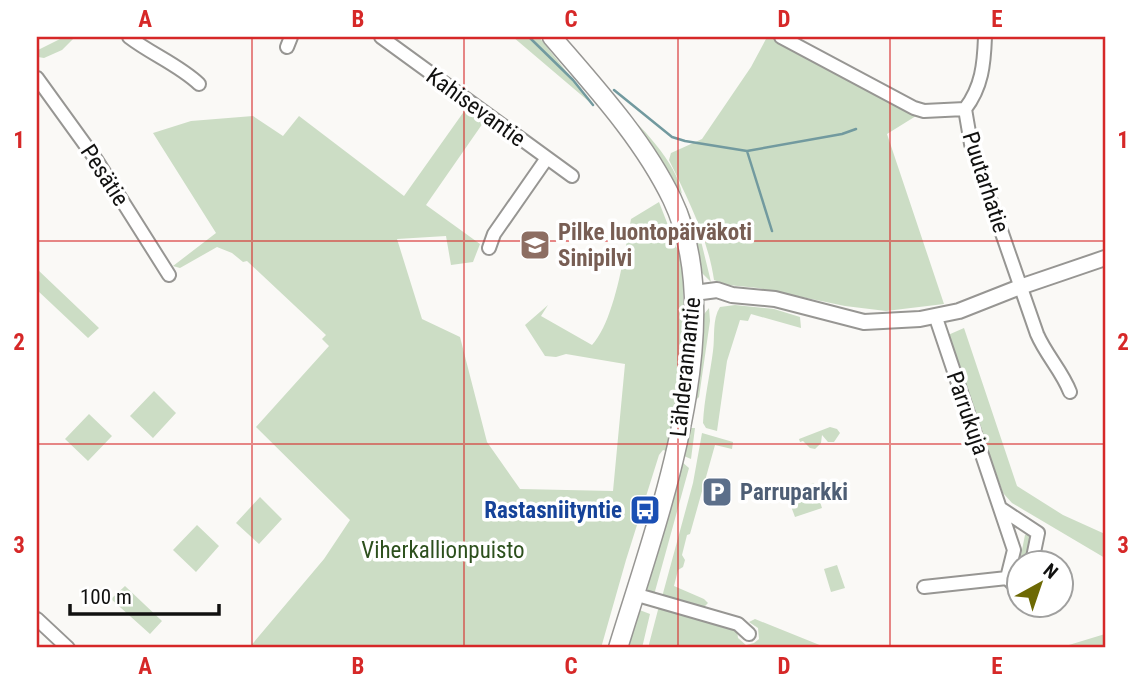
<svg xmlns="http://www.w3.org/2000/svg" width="1142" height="685" viewBox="0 0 1142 685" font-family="'Roboto Condensed',sans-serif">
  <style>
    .green { fill: #ccddc5 }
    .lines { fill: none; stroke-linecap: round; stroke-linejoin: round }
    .stream { stroke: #729a9f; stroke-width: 2.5 }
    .minor-casing { stroke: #979693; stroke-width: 16 }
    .tertiary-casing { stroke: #979693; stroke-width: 18 }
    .secondary-casing { stroke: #979693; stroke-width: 21 }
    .minor { stroke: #fff; stroke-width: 12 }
    .tertiary { stroke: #fff; stroke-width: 14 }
    .secondary { stroke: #fff; stroke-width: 18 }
    .grid { fill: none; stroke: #d62828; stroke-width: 2; stroke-opacity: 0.55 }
    .labels { text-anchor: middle; stroke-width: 7; stroke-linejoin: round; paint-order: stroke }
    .street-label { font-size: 23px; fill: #111110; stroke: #fff }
    .education-label { font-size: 23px; font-weight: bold; fill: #785e54; stroke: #fff; text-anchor: start }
    .service-label { font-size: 23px; font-weight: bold; fill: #4e5e75; stroke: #fff; text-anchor: start }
    .transit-label { font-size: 23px; font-weight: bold; fill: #164399; stroke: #fff; text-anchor: end }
    .park-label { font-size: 23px; fill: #2d501d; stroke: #fff }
    .neatline { fill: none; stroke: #d62828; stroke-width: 2.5 }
    .grid-label { font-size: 23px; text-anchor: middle; font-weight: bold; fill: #d62828 }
  </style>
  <rect width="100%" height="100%" fill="#faf9f6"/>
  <path class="green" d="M64,37h11l-13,13 -18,8 -6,-1v-7z
    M513,37h26l54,68z
    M767,37h14l143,74 -37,23 57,170 -58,7 -41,-5 -87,-18 -30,-3 -14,-5c-6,-42 -27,-83 -45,-120l2,-7 31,-14 49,-72z
    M616,103c23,21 61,59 66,91z
    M465,110l18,13 -57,82 54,39 -7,18 -22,3 -5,-29 -49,3 25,80 38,18 27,105 33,47 93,2 12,-127 -59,-10 -10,3 -11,-1 -20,-31 23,-20 -7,11 51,29c23,-25 32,-91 39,-126l28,-17 24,62 1,61 -5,78 -13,48 -3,-1 -4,5 -33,105 -25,88h-352l75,-89 26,-39 -94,-93 73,-81 -7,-7 4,-4 -79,-74 -4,1 -11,-9 -15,-6 -37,21 -7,-2 43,-33 -63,-100 38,-12 62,-5 30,20 16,-20 105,80z
    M685,203l16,38 10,41 -13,-13z
    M37,269l62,59 -11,10 -51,-48z
    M735,305l39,4 26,8 1,11 -50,-14 -3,7 -8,-1 -13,41 -10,70 -11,-3 -3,-5c1,-24 7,-48 10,-72 2,-14 -1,-32 7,-44z
    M709,308l1,13 -11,76 -4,4 5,-82z
    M964,328l53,158 46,29 42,19v24l-93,-55 -9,-10 -55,-158z
    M154,391l22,22 -23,25 -23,-22z
    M89,414l23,22 -24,25 -23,-22z
    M830,427l7,2 3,4 -6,9h-6l-6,-7 -1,8 -6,6 -5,-1 -7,-7 -3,1 -1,-3z
    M691,428h4l-4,31 -7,-3z
    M702,433l31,9 -1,7 -17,-4 -25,89 -3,1 -5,20 3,5 -2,7 -5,3 -4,16 30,13 4,4 -5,5 -41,-11 31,-114z
    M682,462l7,6 -35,127 -10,-9z
    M814,483l8,25 -27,9 -9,-24z
    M260,497l22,22 -23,25 -23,-21z
    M197,525l22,21 -23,26 -23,-22z
    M1028,533l3,1 -6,28h-5l-1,20 -3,-2 9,-45z
    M837,565l8,23 -14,4 -7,-23z
    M125,586l37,35 -12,13 -39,-35z
    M659,606l78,24 1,8 8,7 8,-2 5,-4 -1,-11 -9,-6 6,-3 72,29h-179z
    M637,609l13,5 -8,34h-15z
    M1105,634v14h-46z"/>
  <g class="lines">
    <path class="stream" d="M529,37l44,43 20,25
      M614,90l58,47 13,4 62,10 95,-17 14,-5
      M747,151l25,80"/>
    <g class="minor-casing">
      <path id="minor" d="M129,37c22,17 50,28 70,47
        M381,37l191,139
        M781,37l133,71 10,3 41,-2 6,35 66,190c9,21 25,37 33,58
        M287,47l4,-10
        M37,78l60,83 72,114
        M965,109c17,-22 19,-45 20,-72
        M489,248l5,-14 53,-76
        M936,318l78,232 -7,28
        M1000,508l38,25 -6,29
        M1007,578l10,10 3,-1
        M924,587l83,-9
        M634,594l104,30 11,10
        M37,619l31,29"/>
    </g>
    <g class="tertiary-casing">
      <path id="tertiary" d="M694,293l23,-3 15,5 43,4 89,23 56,-3 39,-8 61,-24 85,-29"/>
    </g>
    <g class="secondary-casing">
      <path id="secondary" d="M552,37c43,50 91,102 120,162 60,125 -16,324 -54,449"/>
    </g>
    <use href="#minor" class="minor"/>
    <use href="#tertiary" class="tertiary"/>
    <use href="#secondary" class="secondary"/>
  </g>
  <path class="grid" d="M252,37v611M464,37v611M678,37v611M890,37v611M37,241h1068M37,444h1068"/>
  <defs>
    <g id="school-square" transform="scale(1.575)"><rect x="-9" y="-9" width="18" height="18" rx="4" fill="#8d6e63" stroke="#fff"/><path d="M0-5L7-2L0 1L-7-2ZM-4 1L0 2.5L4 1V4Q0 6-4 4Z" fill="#fff"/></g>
    <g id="parking-square" transform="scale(1.575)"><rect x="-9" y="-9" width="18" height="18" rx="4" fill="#5c6f8a" stroke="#fff"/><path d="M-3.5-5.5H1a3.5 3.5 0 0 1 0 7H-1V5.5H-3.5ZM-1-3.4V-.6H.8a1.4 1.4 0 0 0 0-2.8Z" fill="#fff"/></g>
    <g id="bus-square" transform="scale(1.575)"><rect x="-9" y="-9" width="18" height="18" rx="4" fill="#1a4fb4" stroke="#fff"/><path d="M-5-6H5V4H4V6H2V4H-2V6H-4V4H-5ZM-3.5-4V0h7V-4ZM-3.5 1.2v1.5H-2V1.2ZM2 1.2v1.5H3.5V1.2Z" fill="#fff"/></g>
  </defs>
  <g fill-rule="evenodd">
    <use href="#school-square" x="535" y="245"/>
    <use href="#parking-square" x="717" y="492"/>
    <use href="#bus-square" x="645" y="510"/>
  </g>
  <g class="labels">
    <g class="street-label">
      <text transform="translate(476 107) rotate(36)" y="8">Kahisevantie</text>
      <text transform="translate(105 175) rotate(57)" y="8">Pesätie</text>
      <text transform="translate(986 182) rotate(72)" y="8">Puutarhatie</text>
      <text transform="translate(685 367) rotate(-84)" y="8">Lähderannantie</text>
      <text transform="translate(968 413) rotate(71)" y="8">Parrukuja</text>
    </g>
    <g class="education-label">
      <text x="558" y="240">Pilke luontopäiväkoti<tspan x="558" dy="26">Sinipilvi</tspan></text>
    </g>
    <g class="service-label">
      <text x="740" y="500">Parruparkki</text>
    </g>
    <g class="transit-label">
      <text x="622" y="518">Rastasniityntie</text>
    </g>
    <g class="park-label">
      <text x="443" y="558">Viherkallionpuisto</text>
    </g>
  </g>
  <rect width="1142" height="685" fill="none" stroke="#ffffff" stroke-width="77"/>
  <g transform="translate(1040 584) rotate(40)"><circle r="33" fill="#ffffff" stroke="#a0a09f" stroke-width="2"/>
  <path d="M0-5L12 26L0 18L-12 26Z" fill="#6d6904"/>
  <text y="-10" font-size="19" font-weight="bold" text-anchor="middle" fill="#111110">N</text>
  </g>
  <path d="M70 604v10h149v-10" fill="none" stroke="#111110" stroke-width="3.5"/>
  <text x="80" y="604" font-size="21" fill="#111110" stroke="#ffffff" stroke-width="5" paint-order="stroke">100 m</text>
  <rect x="38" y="38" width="1066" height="608" class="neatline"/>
  <g class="grid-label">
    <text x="145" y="27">A</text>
    <text x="358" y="27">B</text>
    <text x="571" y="27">C</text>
    <text x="784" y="27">D</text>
    <text x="997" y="27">E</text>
    <text x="19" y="148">1</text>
    <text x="1123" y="148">1</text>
    <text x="19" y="350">2</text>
    <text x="1123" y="350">2</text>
    <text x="19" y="553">3</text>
    <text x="1123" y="553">3</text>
    <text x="145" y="674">A</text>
    <text x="358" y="674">B</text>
    <text x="571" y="674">C</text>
    <text x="784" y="674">D</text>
    <text x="997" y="674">E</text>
  </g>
</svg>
